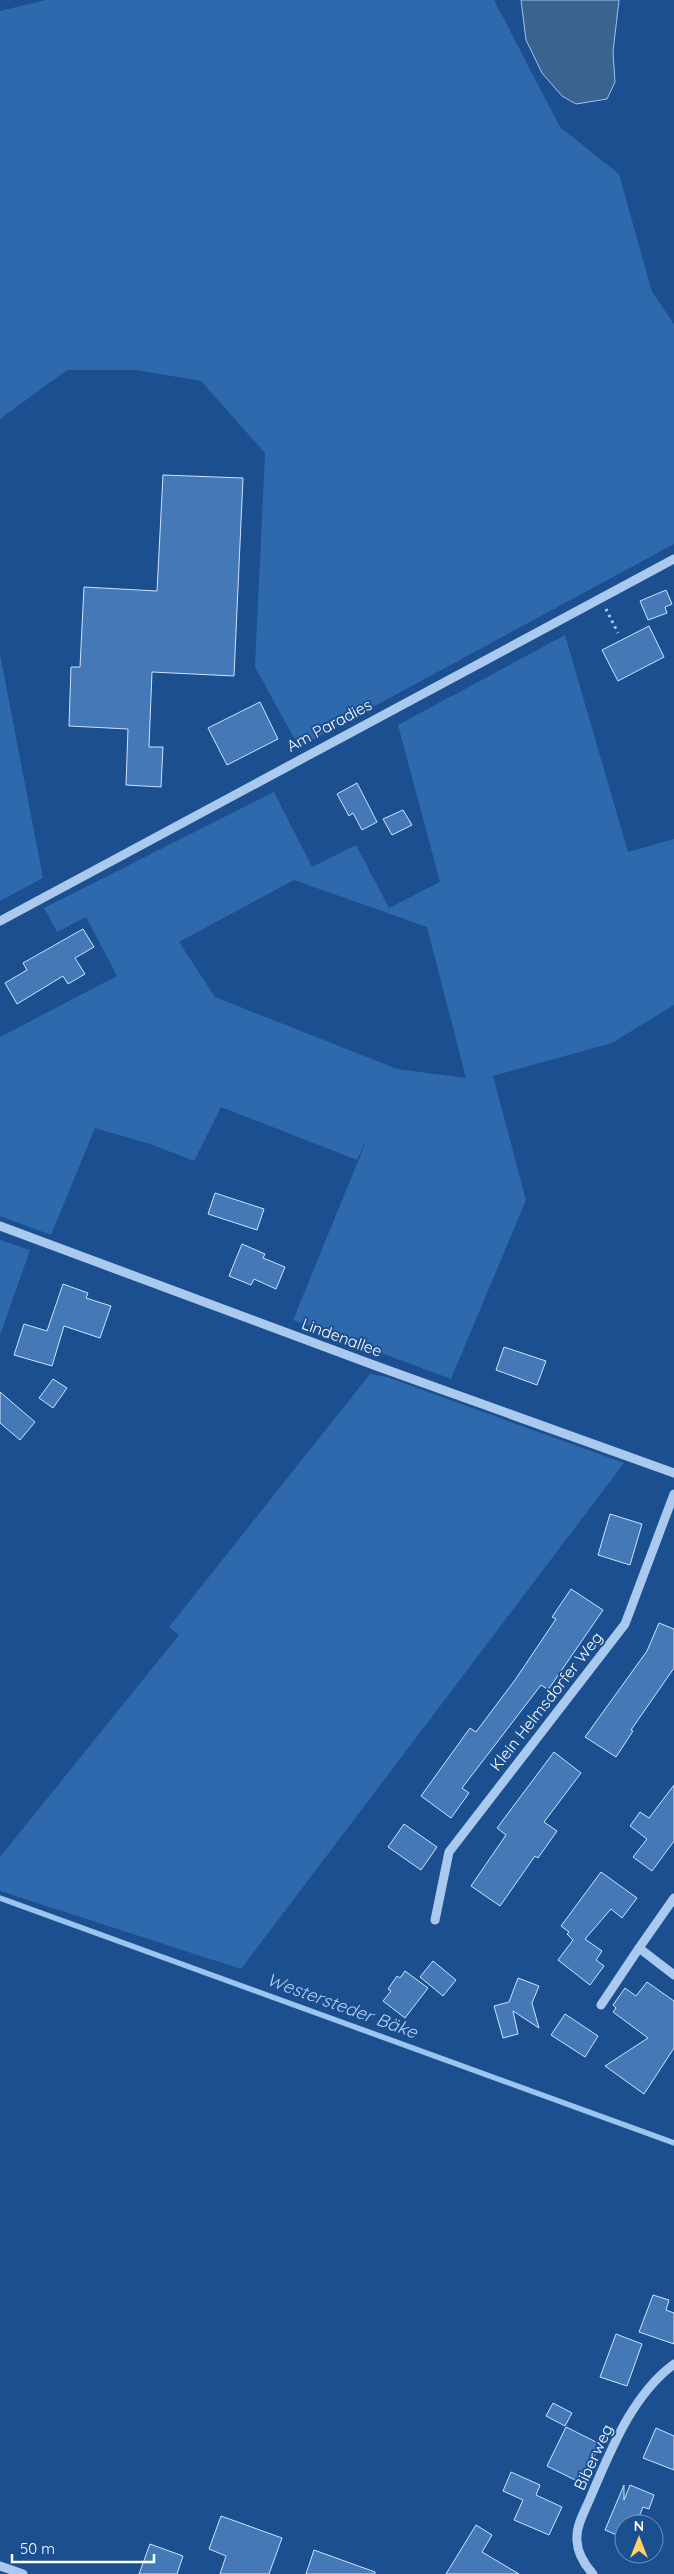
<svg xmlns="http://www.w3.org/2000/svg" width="674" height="2574" font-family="Quicksand,sans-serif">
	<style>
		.green { fill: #2e69ad; fill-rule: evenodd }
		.water { fill: #3c6290; stroke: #9cc4f0 }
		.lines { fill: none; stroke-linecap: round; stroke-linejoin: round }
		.stream { stroke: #9cc4f0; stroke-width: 5.5 }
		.building { fill: #4478b7; stroke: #cfe3fa }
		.path { stroke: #a9c9ee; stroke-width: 3; stroke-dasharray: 2.5 4; stroke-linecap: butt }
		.minor { stroke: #a9c9ee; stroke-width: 9 }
		.labels { text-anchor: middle; stroke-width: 4; stroke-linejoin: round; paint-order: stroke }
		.street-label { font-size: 16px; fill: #fff; stroke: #1b4f8f }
		.water-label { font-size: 18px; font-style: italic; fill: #b5d3f5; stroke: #1b4f8f }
	</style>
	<rect width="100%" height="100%" fill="#1b4f8f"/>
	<!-- green -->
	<path class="green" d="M 46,0 L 494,0 L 560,127 L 619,174 L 652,292 L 674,324 L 674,544 L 299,747 L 255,667 L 265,453 L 201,381 L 136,370 L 67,370 L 0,419 L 0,11 Z
		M 565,635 L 628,852 L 674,839 L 674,1005 L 612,1043 L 493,1076 L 526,1200 L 451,1379 L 293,1320 L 368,1137 L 357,1160 L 221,1107 L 194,1161 L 150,1144 L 95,1128 L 51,1235 L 0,1216 L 0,1037 L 117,976 L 86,917 L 57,932 L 44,908 L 274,792 L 312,867 L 356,845 L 389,908 L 440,882 L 398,725 ZM 294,880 L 427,927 L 466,1078 L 397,1069 L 215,997 L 179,942 Z
		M 0,654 L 43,878 L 0,901 Z
		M 0,1240 L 30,1250 L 0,1335 Z
		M 370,1374 L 387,1377 L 624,1463 L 241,1969 L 0,1891 L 0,1857 L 179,1635 L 169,1627 Z"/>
	<!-- water -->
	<path class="water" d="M 521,0 L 619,0 L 613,52 L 615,82 L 607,99 L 576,104 L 562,96 L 542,73 L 526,40 Z"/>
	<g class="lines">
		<!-- stream -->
		<path class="stream" d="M 0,1898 L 674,2143"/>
	</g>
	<!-- building -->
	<path class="building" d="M 163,475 L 243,478 L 234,676 L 152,672 L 149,747 L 163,747 L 161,787 L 126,785 L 128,729 L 69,726 L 71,667 L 80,667 L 84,587 L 157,591 Z
		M 666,590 L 672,604 L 665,607 L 667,613 L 648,620 L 640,601 Z
		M 649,626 L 664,657 L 618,681 L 602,650 Z
		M 260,702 L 278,739 L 227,765 L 208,728 Z
		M 357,783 L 377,822 L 362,830 L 353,813 L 349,816 L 337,794 Z
		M 403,810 L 412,825 L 392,835 L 383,819 Z
		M 83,929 L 94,947 L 75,958 L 85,974 L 68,984 L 63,976 L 17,1004 L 5,983 L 27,970 L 23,963 Z
		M 215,1193 L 264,1209 L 257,1230 L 208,1214 Z
		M 242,1244 L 265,1254 L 263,1258 L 285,1267 L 276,1289 L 254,1279 L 251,1285 L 229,1276 Z
		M 63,1284 L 88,1293 L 86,1298 L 111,1306 L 100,1338 L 64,1326 L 52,1366 L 14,1355 L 24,1324 L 47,1331 Z
		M 504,1347 L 546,1361 L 537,1385 L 496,1370 Z
		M 53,1379 L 67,1388 L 53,1408 L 39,1398 Z
		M 0,1392 L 35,1422 L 20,1440 L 0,1423 Z
		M 610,1514 L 642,1524 L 630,1565 L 598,1555 Z
		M 571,1589 L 603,1610 L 548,1690 L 541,1685 L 462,1788 L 469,1793 L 451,1818 L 421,1796 L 470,1728 L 476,1732 L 515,1680 L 556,1619 L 552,1617 Z
		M 659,1623 L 674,1629 L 674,1668 L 631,1730 L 633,1731 L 616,1757 L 585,1737 L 647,1651 Z
		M 554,1752 L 581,1773 L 544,1822 L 557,1831 L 538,1858 L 535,1856 L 500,1906 L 471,1886 L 506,1835 L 497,1828 Z
		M 674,1785 L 674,1841 L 652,1871 L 633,1857 L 647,1839 L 630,1826 L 640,1812 L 649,1818 Z
		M 404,1824 L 437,1847 L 421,1870 L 388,1847 Z
		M 601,1872 L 637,1898 L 622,1918 L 611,1909 L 585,1939 L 602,1951 L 596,1960 L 604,1966 L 590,1985 L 558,1960 L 573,1940 L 567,1934 L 569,1932 L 561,1926 Z
		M 433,1961 L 456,1980 L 443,1996 L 420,1977 Z
		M 405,1971 L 428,1988 L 405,2018 L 383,2001 L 391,1991 L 388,1989 L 397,1976 L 400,1978 Z
		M 518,1978 L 539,1986 L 532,2003 L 539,2028 L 513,2011 L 518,2034 L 503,2038 L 494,2006 L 509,2002 Z
		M 647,1982 L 674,2001 L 674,2048 L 644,2094 L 605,2066 L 648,2038 L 613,2012 L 616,2008 L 613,2005 L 625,1988 L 636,1996 Z
		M 565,2014 L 598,2036 L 585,2057 L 551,2035 Z
		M 653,2295 L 669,2300 L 666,2310 L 674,2313 L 674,2344 L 639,2332 Z
		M 616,2334 L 642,2344 L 627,2386 L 600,2377 Z
		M 553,2403 L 572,2413 L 565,2426 L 546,2416 Z
		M 566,2427 L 600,2444 L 581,2483 L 547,2466 Z
		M 656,2428 L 674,2436 L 674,2470 L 643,2458 Z
		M 511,2472 L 540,2485 L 536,2495 L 562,2507 L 549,2535 L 514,2520 L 523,2500 L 503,2491 Z
		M 624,2485 L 624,2500 L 630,2485 L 654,2495 L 649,2509 L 643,2507 L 636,2524 L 624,2524 L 624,2538 L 605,2530 Z
		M 221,2516 L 282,2538 L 269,2574 L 220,2574 L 226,2556 L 209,2549 Z
		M 476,2525 L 492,2535 L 482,2552 L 519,2574 L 446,2574 Z
		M 150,2544 L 183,2556 L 177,2574 L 139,2574 Z
		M 314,2550 L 375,2572 L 375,2574 L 306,2574 Z"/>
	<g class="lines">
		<!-- path -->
		<path class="path" d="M 606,609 L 618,633"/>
		<!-- minor -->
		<path class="minor" d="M 0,921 L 674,559
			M 0,1226 L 379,1367 L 674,1473
			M 674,1898 L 639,1948 L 674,1975
			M 435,1920 L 449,1852 L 625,1624 L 674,1494
			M 601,2005 L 639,1948
			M 0,2566 L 23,2574
			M 593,2574 C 583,2563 576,2551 577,2536 C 577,2523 586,2509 591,2496 C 611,2450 632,2395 674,2364"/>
	</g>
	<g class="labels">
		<!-- street labels -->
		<g class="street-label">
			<text transform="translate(329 725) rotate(-28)" y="6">Am Paradies</text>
			<text transform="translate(342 1337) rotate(20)" y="6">Lindenallee</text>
			<text transform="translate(546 1701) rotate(-52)" y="6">Klein Helmsdorfer Weg</text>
			<text transform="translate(593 2457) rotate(-65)" y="6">Biberweg</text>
		</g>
		<!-- water labels -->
		<g class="water-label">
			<text transform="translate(342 2006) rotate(20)" y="6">Westersteder Bäke</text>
		</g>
	</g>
	<!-- north arrow -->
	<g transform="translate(639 2539)"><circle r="24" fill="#1b4f8f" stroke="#7695bc"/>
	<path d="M0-4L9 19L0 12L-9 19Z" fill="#ffd166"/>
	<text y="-8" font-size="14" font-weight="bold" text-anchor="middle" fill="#ffffff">N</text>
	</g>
	<!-- scale -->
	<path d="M12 2554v8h142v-8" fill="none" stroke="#ffffff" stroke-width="2.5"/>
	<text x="20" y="2554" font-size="15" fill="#ffffff" stroke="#1b4f8f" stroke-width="4" paint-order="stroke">50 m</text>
</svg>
